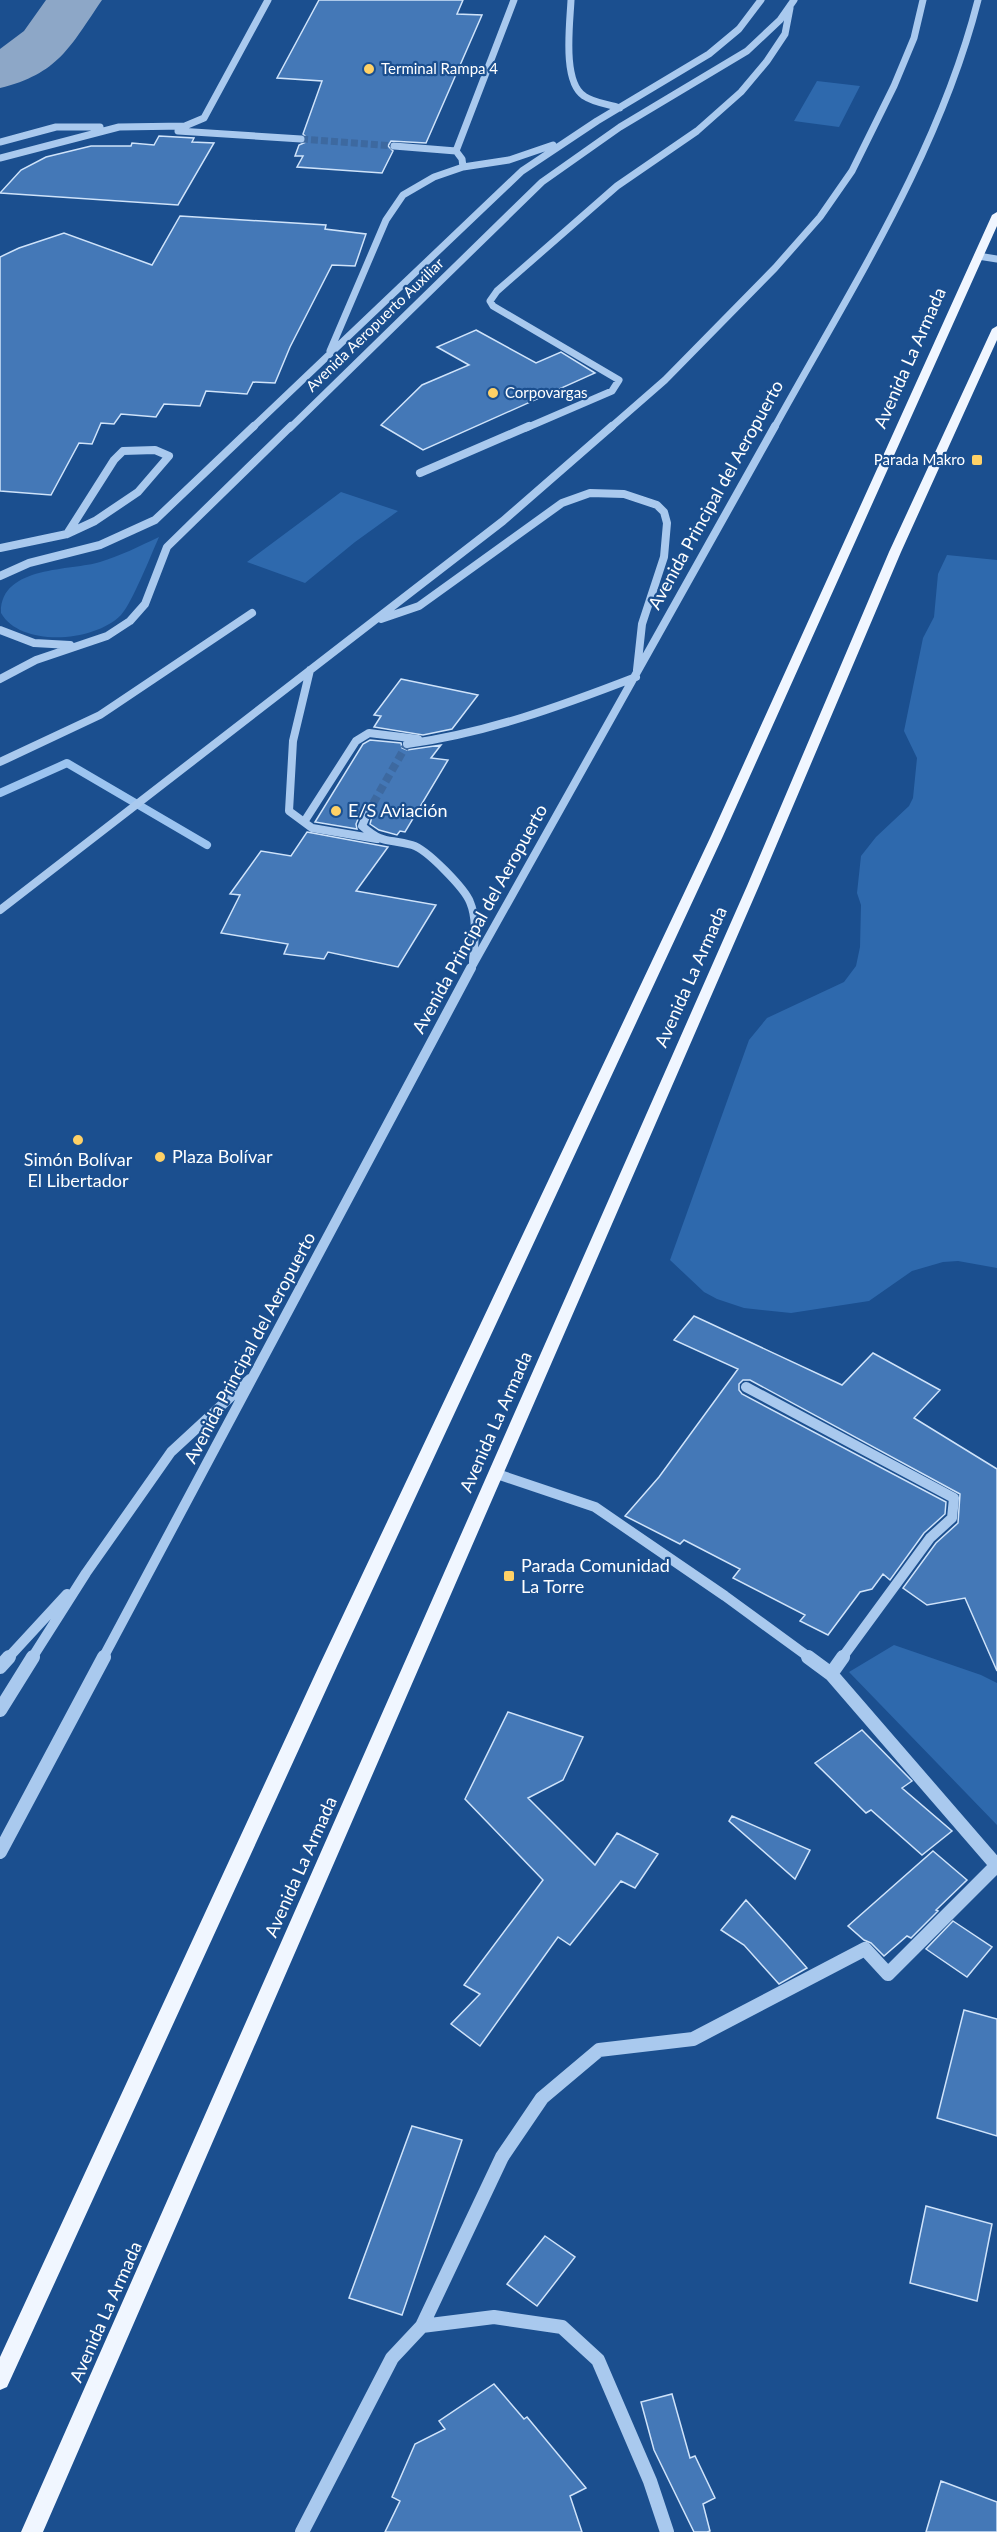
<svg xmlns="http://www.w3.org/2000/svg" width="997" height="2532" font-family="Lato,sans-serif">
	<style>
		.green { fill: #2e69ad }
		.lines { fill: none; stroke-linecap: round; stroke-linejoin: round }
		.stream { stroke: #9cc4f0; stroke-width: 8 }
		.taxiway { fill: #8da7c7; fill-rule: evenodd }
		.building { fill: #4478b7; stroke: #cfe3fa; stroke-width: 1.5 }
		.minor-tunnel-far1 { stroke: #3d69a0; stroke-width: 7; stroke-dasharray: 7 3; stroke-linecap: butt }
		.minor-tunnel { stroke: #3d69a0; stroke-width: 8; stroke-dasharray: 8 4.5; stroke-linecap: butt }
		.minor-far3 { stroke: #a9c9ee; stroke-width: 7 }
		.minor-far2 { stroke: #a9c9ee; stroke-width: 8 }
		.minor-far1 { stroke: #a9c9ee; stroke-width: 10 }
		.minor { stroke: #a9c9ee; stroke-width: 14 }
		.major { fill: #f0f6ff; fill-rule: evenodd }
		.poi-dot { fill: #ffd166; stroke: #1b4f8f; stroke-width: 2 }
		.labels { text-anchor: middle; stroke-width: 4.5; stroke-linejoin: round; paint-order: stroke }
		.far-poi-label { font-size: 15px; fill: #fff; stroke: #1b4f8f; text-anchor: start }
		.far-street-label { font-size: 15px; fill: #fff; stroke: #1b4f8f }
		.street-label { font-size: 18px; fill: #fff; stroke: #1b4f8f }
		.poi-label { font-size: 18px; fill: #fff; stroke: #1b4f8f; text-anchor: start }
	</style>
	<rect width="100%" height="100%" fill="#1b4f8f"/>
	<!-- green -->
	<path class="green" d="M 817,81 L 860,86 L 839,127 L 794,121 Z
		M 341,492 L 398,511 L 355,542 L 305,583 L 247,562 Z
		M 159,537 C 151,555 132,603 121,615 C 95,642 21,648 1,613 C 0,565 72,571 100,562 C 120,556 140,546 159,537 Z
		M 947,555 L 997,560 L 997,1268 L 958,1261 L 943,1262 L 912,1271 L 869,1301 L 791,1313 L 744,1308 L 717,1299 L 704,1292 L 670,1260 L 749,1040 L 767,1018 L 844,982 L 856,966 L 860,947 L 861,905 L 857,893 L 861,856 L 876,837 L 909,806 L 913,798 L 917,758 L 904,731 L 923,638 L 934,617 L 938,574 Z
		M 894,1645 L 981,1675 L 997,1683 L 997,1825 L 849,1672 Z"/>
	<g class="lines">
		<!-- stream -->
		<path class="stream" d="M 0,793 L 67,763 L 207,845"/>
		<!-- taxiway -->
		<path class="taxiway" d="M 46,0 L 102,0 C 70,47 58,74 0,88 L 0,49 L 24,31 Z"/>
	</g>
	<!-- building -->
	<path class="building" d="M 319,0 L 463,0 L 457,14 L 482,15 L 426,143 L 391,141 L 388,146 L 393,151 L 382,173 L 297,167 L 303,156 L 295,156 L 299,145 L 306,142 L 306,137 L 303,134 L 322,81 L 277,78 Z
		M 159,136 L 194,138 L 192,142 L 214,143 L 178,205 L 0,193 L 21,170 L 46,157 L 91,146 L 131,146 L 132,143 L 154,145 Z
		M 180,216 L 326,225 L 325,229 L 366,234 L 355,266 L 332,265 L 290,347 L 275,383 L 253,382 L 247,394 L 206,391 L 200,406 L 164,404 L 156,417 L 121,414 L 114,424 L 101,423 L 92,444 L 79,443 L 51,495 L 0,491 L 0,257 L 19,248 L 64,233 L 152,265 Z
		M 476,330 L 536,363 L 561,352 L 595,373 L 423,450 L 381,425 L 422,385 L 469,365 L 437,347 Z
		M 401,679 L 478,695 L 452,729 L 423,735 L 374,727 L 381,716 L 374,715 Z
		M 370,740 L 401,743 L 402,748 L 407,750 L 441,745 L 431,758 L 448,760 L 405,832 L 400,831 L 397,835 L 379,830 L 370,824 L 373,813 L 367,808 L 361,812 L 356,824 L 357,829 L 315,822 L 363,744 Z
		M 307,832 L 388,847 L 356,891 L 436,905 L 398,967 L 328,952 L 324,959 L 284,954 L 288,944 L 221,933 L 240,895 L 230,894 L 261,851 L 291,856 Z
		M 694,1316 L 842,1385 L 873,1353 L 940,1390 L 914,1418 L 997,1469 L 997,1671 L 965,1598 L 927,1605 L 903,1588 L 936,1543 L 958,1523 L 960,1494 L 750,1380 L 743,1380 L 739,1384 L 739,1390 L 742,1394 L 946,1502 L 945,1514 L 924,1533 L 890,1580 L 883,1574 L 872,1589 L 860,1592 L 828,1635 L 800,1621 L 805,1615 L 733,1578 L 740,1569 L 684,1540 L 680,1544 L 625,1516 L 659,1477 L 738,1369 L 674,1340 Z
		M 508,1712 L 583,1737 L 563,1780 L 528,1798 L 595,1865 L 617,1833 L 658,1854 L 635,1888 L 621,1881 L 570,1945 L 558,1937 L 480,2046 L 451,2024 L 480,1994 L 464,1985 L 543,1880 L 465,1799 Z
		M 862,1730 L 912,1781 L 902,1788 L 952,1831 L 922,1855 L 871,1810 L 866,1813 L 815,1763 Z
		M 732,1816 L 810,1850 L 795,1879 L 729,1821 Z
		M 933,1851 L 967,1880 L 936,1910 L 938,1911 L 911,1938 L 907,1936 L 884,1956 L 871,1943 L 864,1940 L 848,1926 Z
		M 746,1900 L 786,1944 L 807,1968 L 779,1984 L 744,1945 L 721,1930 Z
		M 953,1921 L 992,1947 L 967,1977 L 926,1949 Z
		M 964,2010 L 997,2019 L 997,2136 L 937,2118 Z
		M 412,2126 L 462,2140 L 402,2315 L 349,2298 Z
		M 926,2206 L 992,2224 L 977,2301 L 910,2283 Z
		M 545,2236 L 575,2257 L 537,2306 L 507,2284 Z
		M 494,2384 L 524,2419 L 527,2417 L 586,2488 L 570,2496 L 582,2532 L 385,2532 L 400,2501 L 392,2497 L 415,2444 L 445,2429 L 439,2421 Z
		M 672,2394 L 690,2458 L 695,2456 L 715,2498 L 703,2504 L 710,2531 L 707,2532 L 694,2532 L 654,2450 L 641,2402 Z
		M 941,2481 L 997,2502 L 997,2532 L 926,2532 Z"/>
	<g class="lines">
		<!-- minor-tunnel-far1 -->
		<path class="minor-tunnel-far1" d="M 301,139 L 394,146"/>
		<!-- minor-tunnel -->
		<path class="minor-tunnel" d="M 367,814 L 407,744"/>
		<!-- minor-far3 -->
		<path class="minor-far3" d="M 571,0 C 570,23 562,82 584,96 C 594,103 608,104 620,108
			M 178,131 L 301,139
			M 0,142 L 56,127 L 100,127
			M 394,146 L 456,151
			M 0,158 L 119,127 L 185,126 L 204,118 L 268,0
			M 463,167 L 462,159 L 456,151 L 514,0
			M 978,256 L 997,259
			M 330,351 L 386,220 L 403,195 L 434,177 L 463,167 L 509,160 L 553,145
			M 252,428 L 522,171 L 597,121 L 709,54 L 739,29 L 761,0
			M 290,428 L 542,182 L 620,127 L 747,51 L 780,20 L 794,0
			M 526,428 L 612,391 L 619,380 L 493,306 L 490,301 L 497,291 L 617,186 L 697,131 L 741,92 L 767,61 L 785,34 L 790,8
			M 610,428 L 665,380 L 775,268 L 820,217 L 852,171 L 894,86 L 914,38 L 923,0
			M 774,428 C 850,290 939,154 978,0"/>
		<!-- minor-far2 -->
		<path class="minor-far2" d="M 155,450 L 169,456 L 138,492 L 95,521 L 67,534 L 114,460 L 123,451 Z
			M 420,473 L 529,426
			M 0,548 L 67,534
			M 0,576 L 29,563 L 100,545 L 155,520 L 254,426
			M 381,619 L 419,606 L 562,503 L 590,493 L 624,494 L 657,505 L 664,512 L 667,523 L 664,557 L 642,624 L 637,670
			M 0,630 L 34,643 L 70,645
			M 310,670 L 293,741 L 289,811 L 312,828 L 377,839
			M 0,679 L 36,660 L 107,636 L 130,621 L 145,604 L 167,547 L 291,426
			M 407,744 C 487,733 561,706 636,677
			M 0,762 L 100,715 L 252,613
			M 367,814 L 362,826 C 384,845 387,838 412,845 C 427,849 465,889 470,902 C 478,921 474,943 473,962
			M 304,822 L 356,741 L 369,733 L 418,739
			M 0,910 L 503,521 L 612,426
			M 470,970 L 775,426"/>
		<!-- minor-far1 -->
		<path class="minor-far1" d="M 746,1387 L 954,1498 L 952,1518 L 930,1538 L 842,1658
			M 497,1474 L 595,1507 L 725,1596 L 810,1658
			M 8,1658 L 67,1594
			M 32,1658 L 86,1573 L 171,1452 L 250,1379
			M 103,1658 L 471,968"/>
		<!-- minor -->
		<path class="minor" d="M 808,1657 L 831,1674 L 997,1866
			M 0,1667 L 9,1657
			M 831,1674 L 843,1657
			M 0,1710 L 33,1657
			M 0,1852 L 104,1657
			M 422,2326 L 502,2157 L 542,2098 L 599,2050 L 693,2039 L 865,1949 L 888,1974 L 996,1866
			M 302,2532 L 392,2358 L 422,2326 L 494,2317 L 562,2327 L 598,2360 L 650,2481 L 667,2532"/>
		<!-- major -->
		<path class="major" d="M 997,212 L 997,226 L 723,836 L 337,1666 L 7,2387 L 0,2390 L 0,2357 L 319,1666 L 711,836 L 992,215 Z
			M 997,326 L 997,340 L 901,552 L 759,886 L 43,2532 L 21,2532 L 747,886 L 889,552 L 992,329 Z"/>
	</g>
	<!-- markers -->
	<g class="poi-dot">
		<circle cx="369" cy="69" r="6"/>
		<circle cx="493" cy="393" r="6"/>
		<rect x="971" y="454" width="12" height="12" rx="3"/>
		<circle cx="336" cy="811" r="6"/>
		<circle cx="78" cy="1140" r="6"/>
		<circle cx="160" cy="1157" r="6"/>
		<rect x="503" y="1570" width="12" height="12" rx="3"/>
	</g>
	<g class="labels">
		<!-- far-poi labels -->
		<g class="far-poi-label">
			<text x="381" y="74">Terminal Rampa 4</text>
			<text x="505" y="398">Corpovargas</text>
			<text x="965" y="465" text-anchor="end">Parada Makro</text>
		</g>
		<!-- far-street labels -->
		<g class="far-street-label">
			<text transform="translate(375 325) rotate(-44)" y="5">Avenida Aeropuerto Auxiliar</text>
		</g>
		<!-- street labels -->
		<g class="street-label">
			<text transform="translate(910 358) rotate(-66)" y="6">Avenida La Armada</text>
			<text transform="translate(716 495) rotate(-61)" y="6">Avenida Principal del Aeropuerto</text>
			<text transform="translate(480 919) rotate(-61)" y="6">Avenida Principal del Aeropuerto</text>
			<text transform="translate(691 977) rotate(-66)" y="6">Avenida La Armada</text>
			<text transform="translate(250 1348) rotate(-62)" y="6">Avenida Principal del Aeropuerto</text>
			<text transform="translate(496 1422) rotate(-66)" y="6">Avenida La Armada</text>
			<text transform="translate(301 1867) rotate(-66)" y="6">Avenida La Armada</text>
			<text transform="translate(106 2312) rotate(-66)" y="6">Avenida La Armada</text>
		</g>
		<!-- poi labels -->
		<g class="poi-label">
			<text x="348" y="817">E/S Aviación</text>
			<text x="172" y="1163">Plaza Bolívar</text>
			<text x="78" y="1166" text-anchor="middle">Simón Bolívar<tspan x="78" dy="21">El Libertador</tspan></text>
			<text x="521" y="1572">Parada Comunidad<tspan x="521" dy="21">La Torre</tspan></text>
		</g>
	</g>
</svg>
